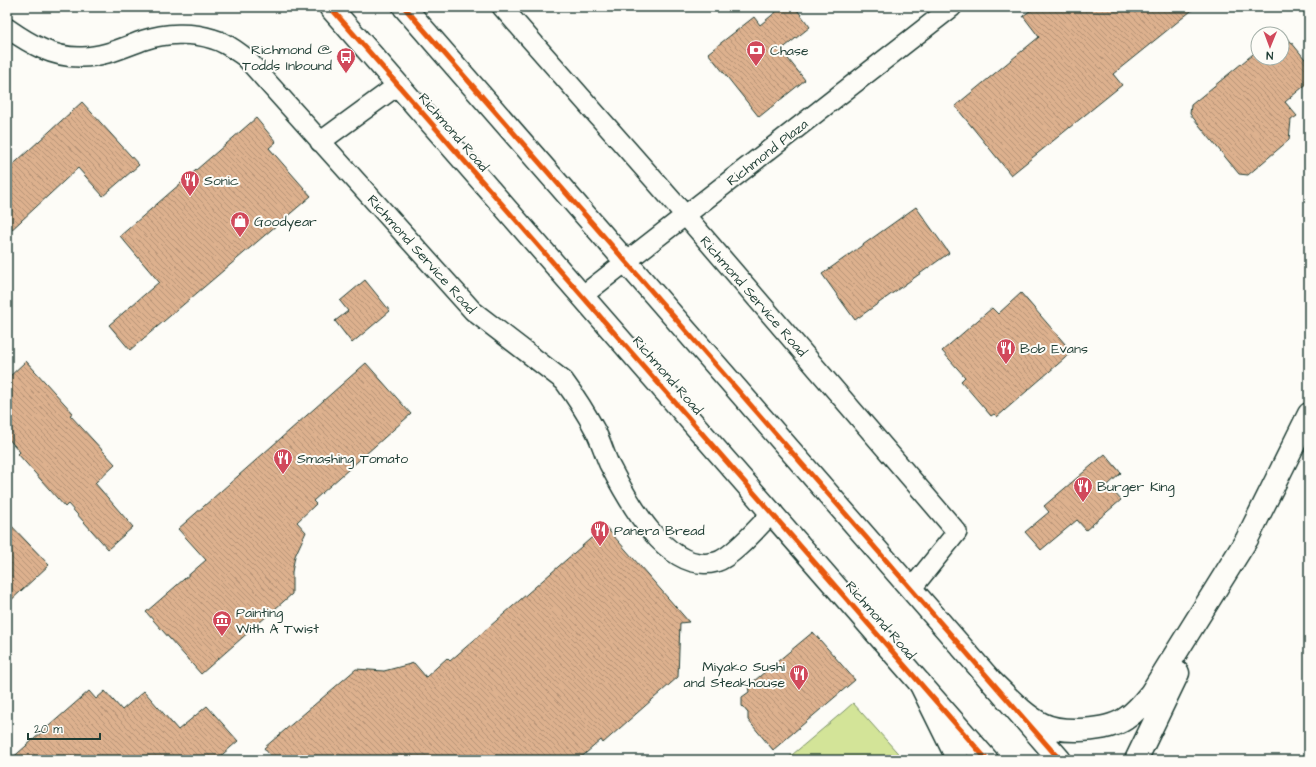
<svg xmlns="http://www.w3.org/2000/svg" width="1316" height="767" font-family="'Architects Daughter',sans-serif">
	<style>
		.grass { fill: #d3e498; stroke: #799066 }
		.building { fill: url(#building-back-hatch); stroke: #1f3d34 }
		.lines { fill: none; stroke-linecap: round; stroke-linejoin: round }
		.minor-casing { stroke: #1f3d34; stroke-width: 22 }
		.trunk-casing { stroke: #1f3d34; stroke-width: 25 }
		.motorway-casing { stroke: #1f3d34; stroke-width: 25 }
		.minor { stroke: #fdfcf7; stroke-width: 19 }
		.trunk { stroke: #fdfcf7; stroke-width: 22 }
		.motorway { stroke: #fdfcf7; stroke-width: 22 }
		.cycleway-casing { stroke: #fdfcf7; stroke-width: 8 }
		.cycleway { stroke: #e8590c; stroke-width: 5 }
		.labels { text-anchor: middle; stroke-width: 4; stroke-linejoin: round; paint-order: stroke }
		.poi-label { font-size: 14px; fill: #1f3d34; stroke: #fdfcf7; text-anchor: start }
		.street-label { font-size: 14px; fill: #1f3d34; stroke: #fdfcf7 }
	</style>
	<defs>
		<pattern id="building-back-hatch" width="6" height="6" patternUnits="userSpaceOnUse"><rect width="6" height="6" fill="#ddb18e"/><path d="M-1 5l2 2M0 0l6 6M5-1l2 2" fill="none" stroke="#b39175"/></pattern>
	</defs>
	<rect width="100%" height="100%" fill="#fdfcf7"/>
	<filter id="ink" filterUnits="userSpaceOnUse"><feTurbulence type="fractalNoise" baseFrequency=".025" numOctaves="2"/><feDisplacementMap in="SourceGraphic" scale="8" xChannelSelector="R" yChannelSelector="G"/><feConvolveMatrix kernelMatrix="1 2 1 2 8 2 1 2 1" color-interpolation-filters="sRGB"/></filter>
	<g filter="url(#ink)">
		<!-- grass -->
		<path class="grass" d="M 853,703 L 904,760 L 786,760 L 844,711 Z"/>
		<!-- building -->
		<path class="building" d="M 782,7 L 795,7 L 810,27 L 781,50 L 805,80 L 759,117 L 708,53 L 754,17 L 760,25 Z
			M 1035,7 L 1196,7 L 1113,74 L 1122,85 L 1011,175 L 955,106 L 1039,37 L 1023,16 Z
			M 1282,31 L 1309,64 L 1309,82 L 1285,102 L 1297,116 L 1291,120 L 1289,140 L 1248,175 L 1239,174 L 1190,114 L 1191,105 L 1258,50 L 1258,58 L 1282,58 L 1282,34 L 1278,34 Z
			M 82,102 L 139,165 L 103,196 L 78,168 L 7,234 L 7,170 Z
			M 256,118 L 276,142 L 269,148 L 311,196 L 130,350 L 109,325 L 159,282 L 120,236 Z
			M 916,207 L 949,253 L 855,320 L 822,274 Z
			M 365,280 L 390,311 L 352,343 L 335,321 L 348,311 L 340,301 Z
			M 1021,293 L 1072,352 L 997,417 L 994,414 L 991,416 L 961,381 L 965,377 L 942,351 L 992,308 L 998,314 Z
			M 26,361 L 73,413 L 70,415 L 115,464 L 95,483 L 133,527 L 108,549 L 68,504 L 65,507 L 18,454 L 20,452 L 7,437 L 7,379 Z
			M 366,363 L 411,414 L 313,501 L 316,504 L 297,522 L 306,532 L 295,556 L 292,572 L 292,594 L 201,674 L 146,612 L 206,560 L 178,529 Z
			M 1105,454 L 1121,473 L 1108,485 L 1121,500 L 1086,530 L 1077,520 L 1041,550 L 1025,532 L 1049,512 L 1044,506 Z
			M 7,521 L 49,565 L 7,604 Z
			M 605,526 L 689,622 L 680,623 L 678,677 L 603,743 L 601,740 L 578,760 L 274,760 L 264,748 L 356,669 L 384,671 L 414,663 L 426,677 L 447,658 L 450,661 Z
			M 813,632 L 855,680 L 773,750 L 748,720 L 748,713 L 742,706 L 742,697 L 749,692 L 748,686 Z
			M 89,691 L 96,699 L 105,691 L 122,710 L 144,691 L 178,730 L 207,706 L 238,741 L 216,760 L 10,760 Z"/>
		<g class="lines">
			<defs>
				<path id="minor" d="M 502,7 L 685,215 L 957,532 L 912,588
					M 7,28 C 30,44 53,58 82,57 C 104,57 124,47 144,40 C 165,33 192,32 213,39 C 225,42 235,50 245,57 L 473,311 L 564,381 C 575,396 586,413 595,430 C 601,441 604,453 609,464 C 627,499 667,575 716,562 C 732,558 760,525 773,512
					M 320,142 L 398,85
					M 582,296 L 952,7"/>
				<path id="trunk" d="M 330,7 L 987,760
					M 404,7 L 1060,760"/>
				<path id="motorway" d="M 920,683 L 958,760
					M 993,683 C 1008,697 1024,715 1042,724 C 1062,734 1107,731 1125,719 C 1136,712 1143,703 1151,693 L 1247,539 L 1309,414
					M 1136,760 L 1178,673"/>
			</defs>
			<!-- minor casing -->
			<use href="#minor" class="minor-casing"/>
			<!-- trunk casing -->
			<use href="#trunk" class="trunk-casing"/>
			<!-- motorway casing -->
			<use href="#motorway" class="motorway-casing"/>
			<!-- minor -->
			<use href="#minor" class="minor"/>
			<!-- trunk -->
			<use href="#trunk" class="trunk"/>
			<!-- motorway -->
			<use href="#motorway" class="motorway"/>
			<defs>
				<path id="cycleway" d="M 330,7 L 987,760
					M 404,7 L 1060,760"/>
			</defs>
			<!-- cycleway casing -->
			<use href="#cycleway" class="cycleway-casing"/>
			<!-- cycleway -->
			<use href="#cycleway" class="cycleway"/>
		</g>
	</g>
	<!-- icons -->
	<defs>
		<symbol id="bank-pin" viewBox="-11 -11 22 30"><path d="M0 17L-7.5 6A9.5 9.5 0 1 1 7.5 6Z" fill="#d1495b" stroke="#fdfcf7"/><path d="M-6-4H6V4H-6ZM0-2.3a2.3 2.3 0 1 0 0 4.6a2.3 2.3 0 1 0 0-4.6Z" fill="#fff"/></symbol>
		<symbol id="bus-pin" viewBox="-11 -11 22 30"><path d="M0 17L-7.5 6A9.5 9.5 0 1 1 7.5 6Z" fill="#d1495b" stroke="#fdfcf7"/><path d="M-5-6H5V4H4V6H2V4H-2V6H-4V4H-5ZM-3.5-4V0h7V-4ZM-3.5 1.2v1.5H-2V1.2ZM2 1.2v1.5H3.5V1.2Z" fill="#fff"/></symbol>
		<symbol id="restaurant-pin" viewBox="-11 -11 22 30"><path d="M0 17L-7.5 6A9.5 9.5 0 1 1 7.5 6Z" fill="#d1495b" stroke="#fdfcf7"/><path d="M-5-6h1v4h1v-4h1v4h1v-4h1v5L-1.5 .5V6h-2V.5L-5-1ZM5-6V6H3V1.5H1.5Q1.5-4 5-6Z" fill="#fff"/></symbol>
		<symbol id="shop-pin" viewBox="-11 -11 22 30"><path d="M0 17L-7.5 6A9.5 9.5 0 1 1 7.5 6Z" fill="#d1495b" stroke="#fdfcf7"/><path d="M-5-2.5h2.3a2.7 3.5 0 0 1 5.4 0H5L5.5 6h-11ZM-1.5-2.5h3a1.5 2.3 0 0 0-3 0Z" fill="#fff"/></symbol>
		<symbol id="museum-pin" viewBox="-11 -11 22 30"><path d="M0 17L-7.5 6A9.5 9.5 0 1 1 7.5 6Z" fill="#d1495b" stroke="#fdfcf7"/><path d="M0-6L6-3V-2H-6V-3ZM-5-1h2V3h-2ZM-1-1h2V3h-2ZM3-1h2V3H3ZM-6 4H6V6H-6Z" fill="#fff"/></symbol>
	</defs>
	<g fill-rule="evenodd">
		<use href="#bank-pin" x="745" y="39" width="22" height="30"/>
		<use href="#bus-pin" x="335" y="46" width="22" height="30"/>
		<use href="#restaurant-pin" x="179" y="169" width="22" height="30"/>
		<use href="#shop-pin" x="229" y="210" width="22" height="30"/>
		<use href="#restaurant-pin" x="995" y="337" width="22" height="30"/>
		<use href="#restaurant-pin" x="272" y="447" width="22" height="30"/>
		<use href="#restaurant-pin" x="1072" y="475" width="22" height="30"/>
		<use href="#restaurant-pin" x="589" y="519" width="22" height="30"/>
		<use href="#museum-pin" x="211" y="609" width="22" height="30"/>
		<use href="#restaurant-pin" x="788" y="663" width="22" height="30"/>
	</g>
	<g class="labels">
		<!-- poi labels -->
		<g class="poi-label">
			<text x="332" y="54" text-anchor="end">Richmond @<tspan x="332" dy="16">Todds Inbound</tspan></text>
			<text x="770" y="55">Chase</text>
			<text x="204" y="185">Sonic</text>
			<text x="254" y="226">Goodyear</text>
			<text x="1020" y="353">Bob Evans</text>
			<text x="297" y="463">Smashing Tomato</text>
			<text x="1097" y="491">Burger King</text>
			<text x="614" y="535">Panera Bread</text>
			<text x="236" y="617">Painting<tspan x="236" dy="16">With A Twist</tspan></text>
			<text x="785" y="671" text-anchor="end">Miyako Sushi<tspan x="785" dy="16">and Steakhouse</tspan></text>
		</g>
		<!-- street labels -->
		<g class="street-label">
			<text transform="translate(454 132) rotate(49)" y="5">Richmond Road</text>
			<text transform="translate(767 152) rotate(-38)" y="5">Richmond Plaza</text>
			<text transform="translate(422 254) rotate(48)" y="5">Richmond Service Road</text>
			<text transform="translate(754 296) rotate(49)" y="5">Richmond Service Road</text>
			<text transform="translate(668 375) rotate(49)" y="5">Richmond Road</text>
			<text transform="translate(881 620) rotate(49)" y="5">Richmond Road</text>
		</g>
	</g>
	<!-- margin -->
	<rect width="1316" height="767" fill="none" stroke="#fdfcf7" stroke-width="24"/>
	<rect x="12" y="12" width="1292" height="743" fill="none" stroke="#1f3d34" stroke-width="1.5" filter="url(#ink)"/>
	<!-- north arrow -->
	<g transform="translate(1270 46) rotate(181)"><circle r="19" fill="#fdfcf7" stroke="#a4b0a9"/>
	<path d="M0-3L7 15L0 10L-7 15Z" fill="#d1495b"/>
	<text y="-6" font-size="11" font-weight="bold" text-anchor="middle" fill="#1f3d34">N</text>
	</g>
	<!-- scale -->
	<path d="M28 733v6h72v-6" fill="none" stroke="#1f3d34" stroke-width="2"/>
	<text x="34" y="733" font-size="12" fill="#1f3d34" stroke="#fdfcf7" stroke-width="3" paint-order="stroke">20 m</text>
</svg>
